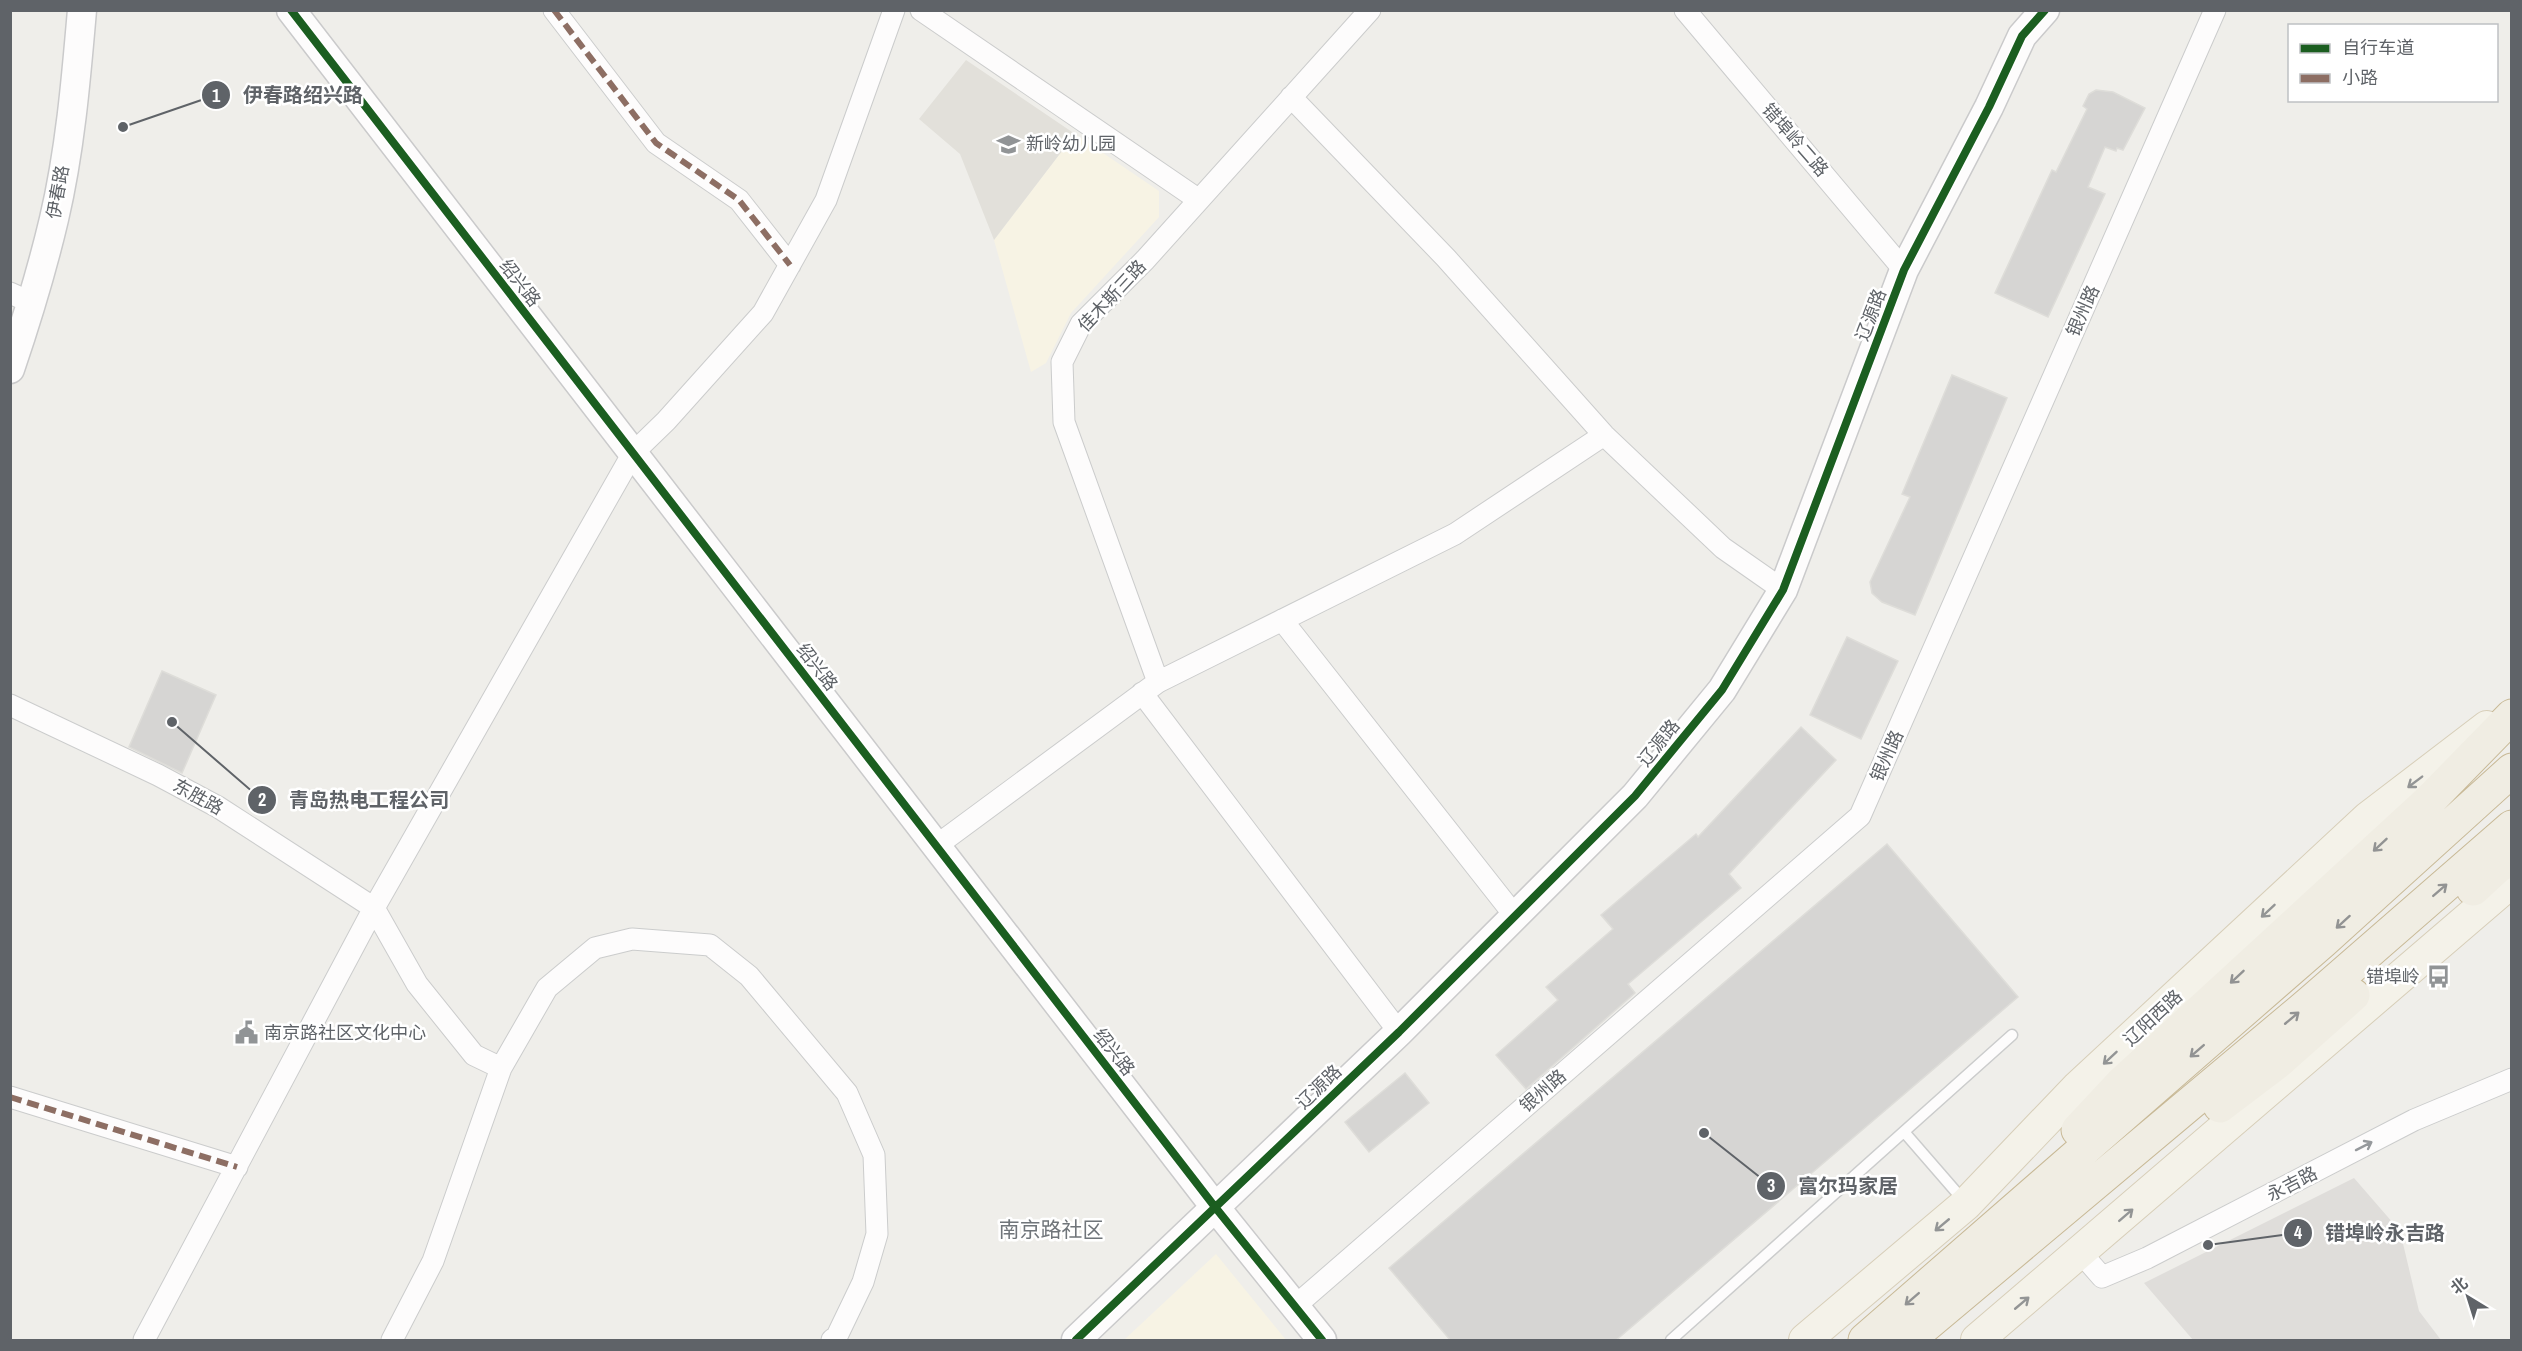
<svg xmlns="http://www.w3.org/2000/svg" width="2522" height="1351" font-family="'Archivo Narrow','Noto Sans SC',sans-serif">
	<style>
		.commercial { fill: #f7f3e4 }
		.industrial { fill: #dfddda }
		.education { fill: #e2e0da }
		.building { fill: #d6d5d3; stroke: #deddd9; stroke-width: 1.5 }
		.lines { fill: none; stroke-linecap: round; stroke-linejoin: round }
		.lane-casing { stroke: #cbcccc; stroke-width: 13 }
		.street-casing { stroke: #cbcccc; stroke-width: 23 }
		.secondary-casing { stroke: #cacacb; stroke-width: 31 }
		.primary-casing { stroke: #d7ceb8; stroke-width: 34 }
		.highway-casing { stroke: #c8b996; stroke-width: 35 }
		.lane { stroke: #fdfcfc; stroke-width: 10 }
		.street { stroke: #fdfcfc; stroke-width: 21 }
		.secondary { stroke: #fdfcfc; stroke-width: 28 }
		.primary { stroke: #f4f2e9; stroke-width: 32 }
		.highway { stroke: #f0ede3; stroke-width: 33 }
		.quiet { stroke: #8d6e63; stroke-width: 6; stroke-dasharray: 12 6; stroke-linecap: butt }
		.cycleway-casing { stroke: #fff; stroke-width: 11 }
		.cycleway { stroke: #1b5e20; stroke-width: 8 }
		.oneway { stroke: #939595 }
		.oneway2 { stroke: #929393 }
		.oneway3 { stroke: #96999c }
		.labels { text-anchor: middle; stroke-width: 5; stroke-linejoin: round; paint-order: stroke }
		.street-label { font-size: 18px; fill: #5f6368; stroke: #fff }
		.poi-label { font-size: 18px; fill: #5f6368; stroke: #fff; text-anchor: start }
		.quarter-label { font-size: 21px; fill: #70757a; stroke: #fff }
		.leader { fill: none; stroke: #5f6368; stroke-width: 2 }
		.callout-dot { fill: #5f6368; stroke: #fff; stroke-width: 2 }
		.mark-label { font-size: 18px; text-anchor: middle; font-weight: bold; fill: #fff }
		.callout-label { font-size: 20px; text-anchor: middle; font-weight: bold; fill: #5f6368; stroke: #fff; stroke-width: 5; stroke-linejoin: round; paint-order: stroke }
	</style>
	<rect width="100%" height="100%" fill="#efeeea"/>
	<!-- commercial -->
	<path class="commercial" d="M 1075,134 L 1159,191 L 1159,217 L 1071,313 L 1046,363 L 1031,372 L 994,240 Z
		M 1216,1254 L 1286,1340 L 1124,1340 Z"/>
	<!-- industrial -->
	<path class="industrial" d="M 2354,1178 L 2400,1231 L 2419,1311 L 2441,1340 L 2193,1340 L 2144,1283 Z"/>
	<!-- education -->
	<path class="education" d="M 966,60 L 1075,134 L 994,240 L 960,154 L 919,119 Z"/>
	<!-- building -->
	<path class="building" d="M 2096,90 L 2113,92 L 2145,108 L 2123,150 L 2117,148 L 2116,151 L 2105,147 L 2088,187 L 2105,194 L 2048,317 L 1995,293 L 2052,170 L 2056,172 L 2087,109 L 2083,106 L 2089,94 Z
		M 1952,375 L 2007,398 L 1915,615 L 1882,602 L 1872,593 L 1870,582 L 1910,497 L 1902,494 Z
		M 1847,637 L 1898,661 L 1861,739 L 1810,715 Z
		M 162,671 L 216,695 L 182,773 L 129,747 Z
		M 1801,727 L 1836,760 L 1729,874 L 1741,888 L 1628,984 L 1635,993 L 1526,1089 L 1496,1055 L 1558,1000 L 1546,987 L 1613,929 L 1601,915 L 1696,834 L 1698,837 Z
		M 1887,844 L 2018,997 L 1615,1341 L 1451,1341 L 1389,1268 Z
		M 1405,1073 L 1429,1103 L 1369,1152 L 1345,1122 Z"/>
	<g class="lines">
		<defs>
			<path id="lane" d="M 1905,1133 L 1964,1201
				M 1671,1340 L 2012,1035"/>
			<path id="street" d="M 554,10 L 656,143 L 739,200 L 790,265
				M 921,10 L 1199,200
				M 1685,10 L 1904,270
				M 1291,97 L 1446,258 L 1604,435 L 1723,548 L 1783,590
				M 10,293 L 32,303
				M 1282,620 L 1515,916
				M 1158,682 L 1064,422 L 1062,362 L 1081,324 L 1145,260 L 1370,10
				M 1142,693 L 1399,1032
				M 10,705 L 158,775 L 218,807 L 374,908 L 417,984 L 474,1055 L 501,1068
				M 936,846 L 1158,682 L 1455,534 L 1604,435
				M 10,1097 L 237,1167
				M 2081,1253 L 2102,1277 L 2147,1258 L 2414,1120 L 2512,1079
				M 1294,1307 L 1860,816 L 2215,10
				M 144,1340 L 374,908 L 633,453 L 666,421 L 763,313 L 826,200 L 894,10
				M 392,1340 L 433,1261 L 501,1068 L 547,988 L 595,948 L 632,939 L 710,945 L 749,976 L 847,1093 L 874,1155 L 877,1234 L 863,1282 L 837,1336 L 832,1340"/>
			<path id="secondary" d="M 291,10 L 1215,1207 L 1322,1340
				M 10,369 C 27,319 42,270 54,219 C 70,151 76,80 82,10
				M 1076,1340 L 1399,1032 L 1635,796 L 1722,690 L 1783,590 L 1904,270 L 1989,107 L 2022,36 L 2045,10"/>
			<path id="primary" d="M 1805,1340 L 1966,1204 L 2077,1088 L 2368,818 L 2487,727
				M 1977,1340 L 2512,881"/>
			<path id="highway" d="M 2473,889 L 2498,866 L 2512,859
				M 2220,1106 L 2279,1061 L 2353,995
				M 2078,1130 L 2121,1084 L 2429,801 L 2512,716
				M 1865,1340 L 2323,941 L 2512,770
				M 1908,1340 L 2311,1002 L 2512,827"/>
		</defs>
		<!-- lane casing -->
		<use href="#lane" class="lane-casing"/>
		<!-- street casing -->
		<use href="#street" class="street-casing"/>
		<!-- secondary casing -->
		<use href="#secondary" class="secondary-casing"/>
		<!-- primary casing -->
		<use href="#primary" class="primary-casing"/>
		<!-- highway casing -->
		<use href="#highway" class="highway-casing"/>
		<!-- lane -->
		<use href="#lane" class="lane"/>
		<!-- street -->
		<use href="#street" class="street"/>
		<!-- secondary -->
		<use href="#secondary" class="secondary"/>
		<!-- primary -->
		<use href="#primary" class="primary"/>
		<!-- highway -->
		<use href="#highway" class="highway"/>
		<!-- quiet -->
		<path class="quiet" d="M 554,10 L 656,143 L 739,200 L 790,265
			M 10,1097 L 237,1167"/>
		<defs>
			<path id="cycleway" d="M 291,10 L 1215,1207 L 1322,1340
				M 1076,1340 L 1399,1032 L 1635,796 L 1722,690 L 1783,590 L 1904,270 L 1989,107 L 2022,36 L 2045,10"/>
		</defs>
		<!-- cycleway casing -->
		<use href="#cycleway" class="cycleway-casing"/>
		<!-- cycleway -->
		<use href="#cycleway" class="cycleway"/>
	</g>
	<!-- one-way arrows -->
	<defs><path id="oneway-shaft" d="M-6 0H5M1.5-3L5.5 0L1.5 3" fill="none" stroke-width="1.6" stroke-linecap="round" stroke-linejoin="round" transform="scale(1.5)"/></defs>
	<g class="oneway">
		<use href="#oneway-shaft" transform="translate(2415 782) rotate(143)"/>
		<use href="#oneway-shaft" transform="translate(2268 911) rotate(137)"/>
		<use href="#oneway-shaft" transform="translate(2110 1058) rotate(137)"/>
		<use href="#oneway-shaft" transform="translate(2126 1215) rotate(-41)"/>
		<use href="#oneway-shaft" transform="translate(1942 1225) rotate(140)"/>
		<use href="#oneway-shaft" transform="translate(2022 1303) rotate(-40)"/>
	</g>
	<g class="oneway2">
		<use href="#oneway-shaft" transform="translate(2380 845) rotate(137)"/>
		<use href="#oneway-shaft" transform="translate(2440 890) rotate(-41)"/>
		<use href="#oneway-shaft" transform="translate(2343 922) rotate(138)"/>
		<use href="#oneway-shaft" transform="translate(2237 977) rotate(137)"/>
		<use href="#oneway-shaft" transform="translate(2292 1018) rotate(-40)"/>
		<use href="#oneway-shaft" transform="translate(2197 1051) rotate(139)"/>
		<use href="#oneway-shaft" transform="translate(1912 1299) rotate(139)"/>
	</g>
	<use class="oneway3" href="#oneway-shaft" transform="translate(2364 1146) rotate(-27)"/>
	<!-- icons -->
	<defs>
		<symbol id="school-bare" viewBox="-9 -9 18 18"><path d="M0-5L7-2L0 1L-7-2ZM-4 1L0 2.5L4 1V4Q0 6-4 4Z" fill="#919496" stroke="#fff" stroke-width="2.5" paint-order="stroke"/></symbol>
		<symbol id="bus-bare" viewBox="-9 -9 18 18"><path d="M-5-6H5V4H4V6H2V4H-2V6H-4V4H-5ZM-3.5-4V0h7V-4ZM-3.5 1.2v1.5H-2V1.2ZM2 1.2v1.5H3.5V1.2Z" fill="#919496" stroke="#fff" stroke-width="2.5" paint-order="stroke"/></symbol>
		<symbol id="civic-bare" viewBox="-9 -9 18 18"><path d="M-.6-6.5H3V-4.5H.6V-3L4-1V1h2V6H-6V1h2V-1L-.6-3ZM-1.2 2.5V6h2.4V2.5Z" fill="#919496" stroke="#fff" stroke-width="2.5" paint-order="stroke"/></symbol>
	</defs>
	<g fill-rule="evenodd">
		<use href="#school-bare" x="992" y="128" width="33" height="33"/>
		<use href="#bus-bare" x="2422" y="960" width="33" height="33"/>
		<use href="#civic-bare" x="230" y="1016" width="33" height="33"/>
	</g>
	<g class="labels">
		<!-- street labels -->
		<g class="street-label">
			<text transform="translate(1795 140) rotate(49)" y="6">错埠岭二路</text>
			<text transform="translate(58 192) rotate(-80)" y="6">伊春路</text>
			<text transform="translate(520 283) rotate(52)" y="6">绍兴路</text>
			<text transform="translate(1112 296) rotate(-47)" y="6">佳木斯三路</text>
			<text transform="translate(2083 311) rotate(-66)" y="6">银州路</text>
			<text transform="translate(1871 315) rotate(-69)" y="6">辽源路</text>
			<text transform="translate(817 667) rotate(52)" y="6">绍兴路</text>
			<text transform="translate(1659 743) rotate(-51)" y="6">辽源路</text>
			<text transform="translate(1887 756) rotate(-66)" y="6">银州路</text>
			<text transform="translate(198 797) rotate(29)" y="6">东胜路</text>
			<text transform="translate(2153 1018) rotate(-43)" y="6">辽阳西路</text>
			<text transform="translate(1114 1052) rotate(52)" y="6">绍兴路</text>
			<text transform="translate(1319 1087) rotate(-44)" y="6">辽源路</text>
			<text transform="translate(1543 1091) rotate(-41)" y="6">银州路</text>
			<text transform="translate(2292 1184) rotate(-27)" y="6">永吉路</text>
		</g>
		<!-- poi labels -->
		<g class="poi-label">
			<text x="1026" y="150">新岭幼儿园</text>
			<text x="2420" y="983" text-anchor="end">错埠岭</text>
			<text x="264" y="1039">南京路社区文化中心</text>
		</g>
		<!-- quarter labels -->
		<g class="quarter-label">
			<text x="1051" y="1237">南京路社区</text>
		</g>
	</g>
	<!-- callouts -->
	<path class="leader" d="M123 127L216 95M172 722L262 800M1704 1133L1771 1186M2208 1245L2298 1233"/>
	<g class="callout-dot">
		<circle cx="123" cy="127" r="6"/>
		<circle cx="172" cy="722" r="6"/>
		<circle cx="1704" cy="1133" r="6"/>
		<circle cx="2208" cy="1245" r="6"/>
		<circle cx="216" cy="95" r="15"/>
		<circle cx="262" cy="800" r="15"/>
		<circle cx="1771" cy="1186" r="15"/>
		<circle cx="2298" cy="1233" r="15"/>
	</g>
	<g class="mark-label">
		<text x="216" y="102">1</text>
		<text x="262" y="806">2</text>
		<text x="1771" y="1192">3</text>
		<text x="2298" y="1239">4</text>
	</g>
	<g class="callout-label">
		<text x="303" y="102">伊春路绍兴路</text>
		<text x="369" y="807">青岛热电工程公司</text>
		<text x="1848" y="1193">富尔玛家居</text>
		<text x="2385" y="1240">错埠岭永吉路</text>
	</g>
	<!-- border -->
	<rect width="2522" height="1351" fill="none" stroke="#5f6368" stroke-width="24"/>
	<!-- legend -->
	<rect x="2288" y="24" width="210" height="78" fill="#ffffff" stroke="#bfc1c3" stroke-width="1.5"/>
	<rect x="2300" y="44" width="30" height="9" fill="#1b5e20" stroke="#bfc1c3" stroke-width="1.5"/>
	<text x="2342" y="54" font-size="18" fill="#5f6368">自行车道</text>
	<rect x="2300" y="74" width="30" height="9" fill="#8d6e63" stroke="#bfc1c3" stroke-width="1.5"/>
	<text x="2342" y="84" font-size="18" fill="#5f6368">小路</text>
	<!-- north arrow -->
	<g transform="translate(2468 1297) rotate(322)" stroke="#ffffff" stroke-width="4.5" paint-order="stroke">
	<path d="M0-4.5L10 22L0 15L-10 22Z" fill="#5f6368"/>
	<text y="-9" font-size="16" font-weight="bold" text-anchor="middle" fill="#5f6368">北</text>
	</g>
</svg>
